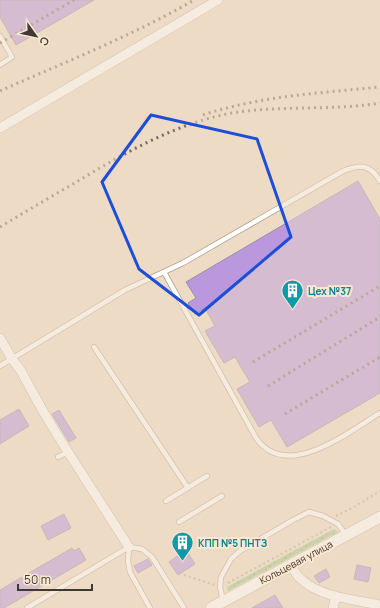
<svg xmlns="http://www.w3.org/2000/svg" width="380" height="608" font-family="Manrope,sans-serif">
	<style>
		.grass { fill: url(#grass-dots) }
		.building { fill: #bb98de; stroke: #998ea5 }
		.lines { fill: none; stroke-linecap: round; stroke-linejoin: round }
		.service-casing { stroke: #b3a28d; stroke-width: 6 }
		.minor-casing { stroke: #b3a28d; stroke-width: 10 }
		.tertiary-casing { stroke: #b3a28d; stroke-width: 12 }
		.path { stroke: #b7a897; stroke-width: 2; stroke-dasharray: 2 3; stroke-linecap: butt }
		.service { stroke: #fff; stroke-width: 4.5 }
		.minor { stroke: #fff; stroke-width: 9 }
		.tertiary { stroke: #fff; stroke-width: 11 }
		.rail { stroke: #786e61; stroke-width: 3; stroke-dasharray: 2 4; stroke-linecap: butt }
		.marked { fill: none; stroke: #1d4ed8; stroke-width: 3; stroke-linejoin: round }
		.labels { text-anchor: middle; stroke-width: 4; stroke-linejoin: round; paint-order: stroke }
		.culture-label { font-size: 10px; font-weight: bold; fill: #0d838f; stroke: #fbe8d2; text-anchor: start }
		.street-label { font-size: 10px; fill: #403931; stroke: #fbe8d2 }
	</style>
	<defs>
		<pattern id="grass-dots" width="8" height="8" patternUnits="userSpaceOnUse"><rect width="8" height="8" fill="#a5c784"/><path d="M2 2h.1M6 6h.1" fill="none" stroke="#88a36d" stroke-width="1.8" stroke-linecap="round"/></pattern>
	</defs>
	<rect width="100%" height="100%" fill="#eddbc5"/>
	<!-- grass -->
	<path class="grass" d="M 334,529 L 338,532 L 228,591 L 227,587 Z"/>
	<!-- building -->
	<path class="building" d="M 0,0 L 94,0 L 16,45 L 0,17 Z
		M 358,181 L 380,219 L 380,393 L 287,447 L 271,420 L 259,427 L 237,389 L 250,382 L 235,357 L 224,363 L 205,331 L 215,326 L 205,308 L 195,314 L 188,303 L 196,298 L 186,282 Z
		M 19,409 L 29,426 L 0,444 L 0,420 Z
		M 59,410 L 76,438 L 69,442 L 52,414 Z
		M 64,514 L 71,528 L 48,540 L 41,526 Z
		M 72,548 L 74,551 L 79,548 L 86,560 L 4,608 L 0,608 L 0,590 Z
		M 186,550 L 195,564 L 178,575 L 169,562 Z
		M 148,559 L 152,565 L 138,573 L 134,566 Z
		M 357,565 L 371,568 L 368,582 L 354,579 Z
		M 326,569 L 330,577 L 319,583 L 314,576 Z
		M 275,595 L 283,608 L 252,608 Z"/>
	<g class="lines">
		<defs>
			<path id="service" d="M 0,36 L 12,57 L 0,65
				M 164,272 L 256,438 C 287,482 348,432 380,413
				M 94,347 L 188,488
				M 0,366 L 125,290 L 183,263 L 343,171 C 360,164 370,164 380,181
				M 58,457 L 68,452
				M 166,501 L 207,476
				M 179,522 L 222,496
				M 129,547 L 128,561 L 130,572 L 150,608
				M 223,601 L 220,587 L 221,577 L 231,559 L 240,551 L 293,520 L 309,512 L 323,516 L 338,524 L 346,535
				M 27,608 L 129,547 L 142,549 L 152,557 L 184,608"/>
			<path id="minor" d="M 0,128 L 218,0
				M 0,338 L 12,359 L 21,371 L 44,413 L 68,452 L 129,547
				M 291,565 C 294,571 297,576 302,580 C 320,597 356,600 380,605
				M 333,608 L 336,596"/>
			<path id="tertiary" d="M 211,608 L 380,517"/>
		</defs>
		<!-- service casing -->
		<use href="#service" class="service-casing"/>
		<!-- minor casing -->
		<use href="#minor" class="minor-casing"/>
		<!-- tertiary casing -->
		<use href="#tertiary" class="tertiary-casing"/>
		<!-- path -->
		<path class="path" d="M 336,516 L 354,507 L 380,491
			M 184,575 L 215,585
			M 228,583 L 331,527"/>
		<!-- service -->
		<use href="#service" class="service"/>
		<!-- minor -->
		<use href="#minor" class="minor"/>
		<!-- tertiary -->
		<use href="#tertiary" class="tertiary"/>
		<!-- rail -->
		<path class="rail" d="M 0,43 L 74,0
			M 0,91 C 65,62 132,36 194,0
			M 203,115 C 260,96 320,93 380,87
			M 0,227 C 28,210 56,194 83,178 C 130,150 178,123 232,113 C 281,105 331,111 380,103
			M 253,362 L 380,286
			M 268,386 L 380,317
			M 285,414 L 380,357"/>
	</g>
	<!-- marked area -->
	<path d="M0 0H380V608H0ZM 151,115 L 257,139 L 291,237 L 199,315 L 139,269 L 102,182 Z" fill="#eddbc5" fill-opacity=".55" fill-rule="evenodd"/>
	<path class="marked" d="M 151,115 L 257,139 L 291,237 L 199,315 L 139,269 L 102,182 Z"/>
	<!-- icons -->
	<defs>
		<symbol id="building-pin" viewBox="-11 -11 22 30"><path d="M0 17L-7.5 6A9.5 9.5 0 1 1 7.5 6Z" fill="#0f9aa8" stroke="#fbe8d2"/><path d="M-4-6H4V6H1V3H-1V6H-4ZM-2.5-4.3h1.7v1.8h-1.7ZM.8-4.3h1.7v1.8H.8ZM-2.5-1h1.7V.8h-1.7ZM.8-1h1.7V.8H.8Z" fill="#fff"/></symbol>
	</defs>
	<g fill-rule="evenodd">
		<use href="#building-pin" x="280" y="278" width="25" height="34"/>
		<use href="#building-pin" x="170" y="530" width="25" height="34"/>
	</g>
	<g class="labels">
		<!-- culture labels -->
		<g class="culture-label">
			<text x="308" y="295">Цех №37</text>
			<text x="198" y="547">КПП №5 ПНТЗ</text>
		</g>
		<!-- street labels -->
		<g class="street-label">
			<text transform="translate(296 562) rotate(-28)" y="4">Кольцевая улица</text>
		</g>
	</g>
	<!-- north arrow -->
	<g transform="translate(36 36) rotate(123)" stroke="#fbe8d2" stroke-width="3" paint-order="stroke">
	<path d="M0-3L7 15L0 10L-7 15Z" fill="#403931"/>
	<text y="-6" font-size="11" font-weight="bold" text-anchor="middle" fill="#403931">С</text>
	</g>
	<!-- scale -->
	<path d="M18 584v6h74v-6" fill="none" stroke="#403931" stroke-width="2"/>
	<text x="24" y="584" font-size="12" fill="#403931" stroke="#fbe8d2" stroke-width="3" paint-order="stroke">50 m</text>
</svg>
